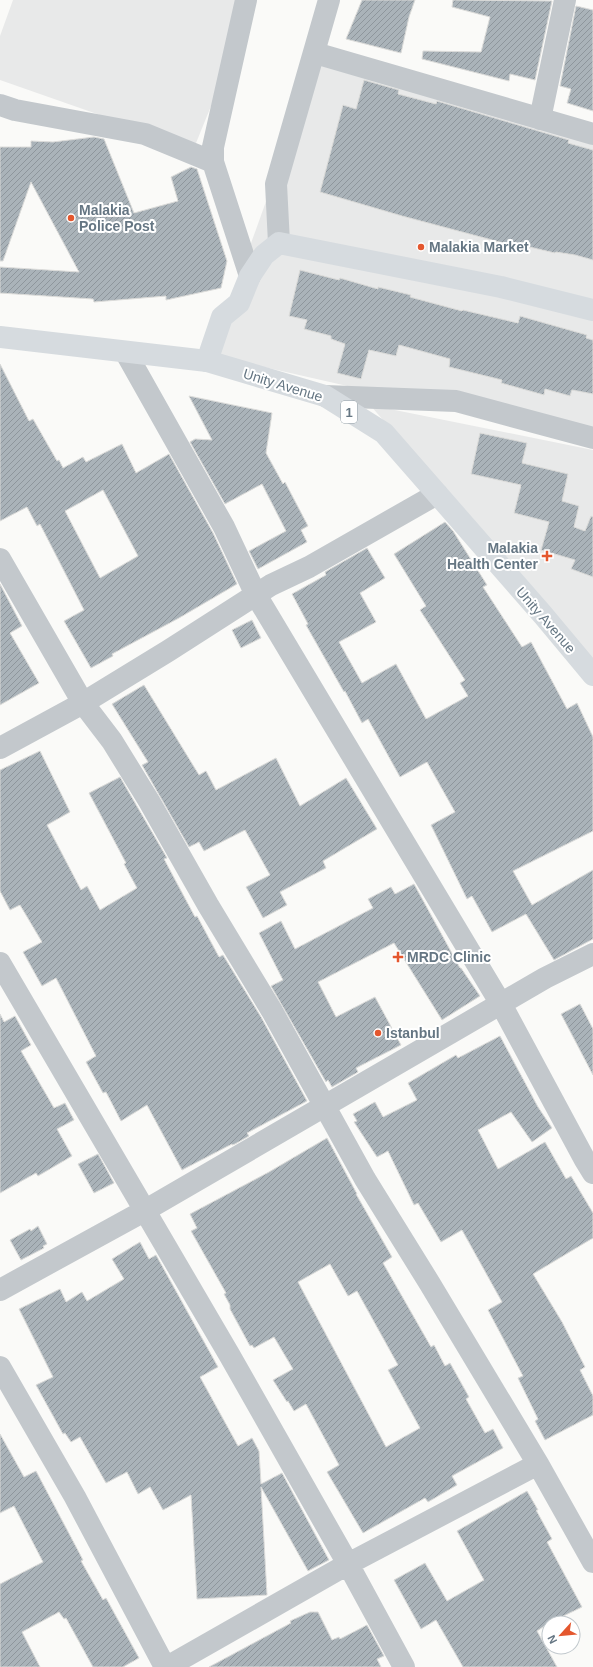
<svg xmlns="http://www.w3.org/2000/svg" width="593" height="1667" font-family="Helvetica,sans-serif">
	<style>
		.built { fill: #e8e9e9 }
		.building { fill: url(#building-hatch); stroke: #dcdcda; fill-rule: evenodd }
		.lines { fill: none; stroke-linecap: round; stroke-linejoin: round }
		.street { stroke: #c3c8cc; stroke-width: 22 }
		.secondary { stroke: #d6dbdf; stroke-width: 22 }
		.primary { stroke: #d6dbdf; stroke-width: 22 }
		.poi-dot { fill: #e4572e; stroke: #fff; stroke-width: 1.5 }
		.labels { text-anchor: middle; stroke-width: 4; stroke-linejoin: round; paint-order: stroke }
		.shield { fill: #fff; stroke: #939fa8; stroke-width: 1 }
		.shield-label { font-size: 13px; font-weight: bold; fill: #657683 }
		.poi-label { font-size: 14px; font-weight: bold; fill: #657683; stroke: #fff; text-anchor: start }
		.street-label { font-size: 14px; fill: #657683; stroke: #fff }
	</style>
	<defs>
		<pattern id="building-hatch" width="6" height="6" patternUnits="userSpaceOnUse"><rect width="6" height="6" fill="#aab3b9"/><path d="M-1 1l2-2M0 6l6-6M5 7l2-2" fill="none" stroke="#8e969c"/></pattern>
	</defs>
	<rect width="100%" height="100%" fill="#fafaf8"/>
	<!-- built -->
	<path class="built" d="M 13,0 L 254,0 L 194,148 L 0,80 L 0,36 Z
		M 317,59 L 593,139 L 593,442 L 211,355 Z
		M 370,405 L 593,450 L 593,661 Z"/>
	<!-- building -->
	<path class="building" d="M 362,0 L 415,0 L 409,17 L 401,53 L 346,39 Z
		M 453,0 L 552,1 L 535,80 L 510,74 L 509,81 L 422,59 L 423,51 L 481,52 L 490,17 L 452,7 Z
		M 576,6 L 593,10 L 593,111 L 567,103 L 571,89 L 560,86 Z
		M 364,80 L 399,90 L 398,94 L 436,104 L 437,101 L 569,140 L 568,143 L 593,150 L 593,260 L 575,255 L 556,252 L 555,253 L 508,242 L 507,244 L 402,216 L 320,192 L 343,105 L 356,109 Z
		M 94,137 L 104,139 L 134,213 L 178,201 L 171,177 L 191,167 L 197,169 L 227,261 L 221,288 L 166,300 L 166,296 L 94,302 L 93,299 L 0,293 L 0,267 L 79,272 L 31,182 L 3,261 L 0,261 L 0,147 L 31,147 L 31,141 L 53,142 Z
		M 300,270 L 339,280 L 340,278 L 378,289 L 378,287 L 411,295 L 410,297 L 462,311 L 463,310 L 518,323 L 520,316 L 587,335 L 586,338 L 593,340 L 593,394 L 572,390 L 570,396 L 545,389 L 544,395 L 501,383 L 502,380 L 449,367 L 450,359 L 399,345 L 396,356 L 369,350 L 361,379 L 337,373 L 345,344 L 331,339 L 331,336 L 304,329 L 307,320 L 289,316 Z
		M 0,364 L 29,421 L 33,419 L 57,461 L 59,460 L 63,468 L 83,457 L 86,462 L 122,444 L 136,473 L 169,454 L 213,533 L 237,584 L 179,618 L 112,654 L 113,656 L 91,668 L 64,621 L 84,610 L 40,524 L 37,526 L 27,507 L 0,521 ZM 103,490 L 138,556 L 100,578 L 65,511 Z
		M 189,396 L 272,413 L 266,453 L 283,484 L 285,482 L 308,526 L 301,530 L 307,542 L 258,569 L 249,551 L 286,531 L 262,484 L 225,504 L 190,442 L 195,439 L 212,440 Z
		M 480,433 L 527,443 L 522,463 L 568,474 L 562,501 L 579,506 L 574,527 L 585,531 L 591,516 L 593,517 L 593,577 L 571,569 L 575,560 L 541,550 L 549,522 L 514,513 L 521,485 L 471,474 Z
		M 445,522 L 453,531 L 487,585 L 483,587 L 522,647 L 531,642 L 567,709 L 577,703 L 593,737 L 593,831 L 513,871 L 532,905 L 593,870 L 593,939 L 554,960 L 526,914 L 492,932 L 472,896 L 467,899 L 431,825 L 455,812 L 427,762 L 400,777 L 368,719 L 362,723 L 345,691 L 344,692 L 306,625 L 308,624 L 292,594 L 326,575 L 325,572 L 367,548 L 385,578 L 360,593 L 376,622 L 339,642 L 362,683 L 396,664 L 426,719 L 468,696 L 460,683 L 465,680 L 420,610 L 426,606 L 394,554 Z
		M 0,584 L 22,626 L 10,633 L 39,683 L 0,705 Z
		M 252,620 L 261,638 L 241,648 L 232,630 Z
		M 144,685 L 199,775 L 206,771 L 216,790 L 276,758 L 300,806 L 346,778 L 377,829 L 323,861 L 326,868 L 280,892 L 287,905 L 263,918 L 246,887 L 270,875 L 245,830 L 204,851 L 199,842 L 189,847 L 142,765 L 148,762 L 112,704 Z
		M 40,751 L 70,812 L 47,825 L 81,890 L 87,886 L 100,910 L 137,888 L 124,864 L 126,863 L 89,793 L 120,777 L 167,858 L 164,859 L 195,917 L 197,916 L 219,957 L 223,955 L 261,1017 L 307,1101 L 247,1133 L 249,1136 L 235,1144 L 232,1145 L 232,1144 L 182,1170 L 147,1105 L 121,1121 L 106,1092 L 103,1093 L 86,1062 L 96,1056 L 56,978 L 42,986 L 23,952 L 42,942 L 20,905 L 10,910 L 0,891 L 0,770 Z
		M 414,884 L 460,968 L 461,968 L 480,996 L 442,1020 L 394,943 L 318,982 L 336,1017 L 375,997 L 401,1045 L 356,1068 L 358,1072 L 332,1087 L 328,1080 L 326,1082 L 271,986 L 283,980 L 259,933 L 281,921 L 295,949 L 373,908 L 368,899 L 391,887 L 395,894 Z
		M 580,1004 L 593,1029 L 593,1075 L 561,1014 Z
		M 0,1014 L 4,1022 L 15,1016 L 31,1045 L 21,1051 L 54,1108 L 65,1103 L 74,1120 L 57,1129 L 72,1156 L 38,1176 L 36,1173 L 0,1193 Z
		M 500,1036 L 538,1107 L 552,1128 L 532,1142 L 511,1112 L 478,1130 L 498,1169 L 545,1142 L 566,1179 L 571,1176 L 593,1213 L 593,1238 L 533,1274 L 562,1322 L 585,1367 L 580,1370 L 593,1396 L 593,1415 L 545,1440 L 535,1421 L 538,1419 L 518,1378 L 523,1376 L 488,1310 L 502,1302 L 462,1230 L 441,1242 L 418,1203 L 414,1205 L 388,1151 L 377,1157 L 354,1122 L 357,1121 L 353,1114 L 375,1102 L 383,1117 L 417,1100 L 408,1083 L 456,1055 L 458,1058 Z
		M 327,1138 L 357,1194 L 356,1194 L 392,1257 L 383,1263 L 431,1347 L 434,1345 L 445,1366 L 450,1363 L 469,1397 L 466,1399 L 485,1433 L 493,1429 L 503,1448 L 452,1476 L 457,1485 L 428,1502 L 425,1498 L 363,1533 L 327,1472 L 339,1465 L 306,1404 L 294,1411 L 288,1401 L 287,1402 L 273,1380 L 293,1369 L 274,1337 L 254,1348 L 252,1345 L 250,1346 L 230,1309 L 230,1305 L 224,1294 L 226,1293 L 191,1231 L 197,1228 L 190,1214 L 269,1172 ZM 330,1264 L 348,1296 L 357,1291 L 398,1365 L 388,1370 L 420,1428 L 386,1447 L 298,1282 Z
		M 98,1154 L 114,1183 L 94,1193 L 78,1164 Z
		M 38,1226 L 47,1244 L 43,1246 L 44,1248 L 21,1260 L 10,1240 L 30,1229 L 31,1231 Z
		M 140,1242 L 149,1259 L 156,1255 L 218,1367 L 200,1377 L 238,1446 L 252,1438 L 259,1451 L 261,1484 L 282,1473 L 329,1560 L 308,1571 L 261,1487 L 267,1595 L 197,1599 L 191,1495 L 163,1510 L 150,1487 L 138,1494 L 127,1472 L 106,1483 L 80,1437 L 71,1442 L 65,1433 L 63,1434 L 36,1385 L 53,1377 L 19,1309 L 60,1289 L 66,1302 L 82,1292 L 87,1301 L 124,1279 L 112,1259 Z
		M 0,1434 L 24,1477 L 36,1471 L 83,1560 L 81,1561 L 103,1600 L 106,1598 L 139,1658 L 123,1667 L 93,1667 L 66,1618 L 64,1619 L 59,1612 L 22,1632 L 40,1667 L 0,1667 L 0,1584 L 43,1562 L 14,1506 L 0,1513 Z
		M 527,1491 L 538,1510 L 536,1510 L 552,1539 L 547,1542 L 582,1607 L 549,1623 L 537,1631 L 557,1667 L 463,1667 L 436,1620 L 421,1629 L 394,1580 L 425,1563 L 447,1601 L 484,1580 L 457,1531 Z
		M 310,1612 L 318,1612 L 332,1640 L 339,1637 L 340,1639 L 367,1625 L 384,1656 L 377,1659 L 381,1667 L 209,1667 L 291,1623 L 290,1621 Z"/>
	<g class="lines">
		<!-- street -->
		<path class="street" d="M 246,0 L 213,147 L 213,162 L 250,276
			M 315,53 L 593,134
			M 0,105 L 15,110 L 145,134 L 213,162
			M 540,119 L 565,0
			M 279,243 L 276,184 L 329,0
			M 126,353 L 224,527 L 256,595 L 501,1004 L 585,1160 L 593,1173
			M 325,396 L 456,401 L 593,438
			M 0,559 L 83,703 L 112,741 L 149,801 L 208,905 L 272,1011 L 365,1179 L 430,1284 L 538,1464 L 593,1562
			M 0,748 L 83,703 L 168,651 L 271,585 L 309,567 L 437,494
			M 0,963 L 230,1356 L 348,1564 L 404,1667
			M 0,1290 L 144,1211 L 545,978 L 593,954
			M 0,1367 L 75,1497 L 165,1667
			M 167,1667 L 348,1564 L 538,1464"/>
		<!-- secondary -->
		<path class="secondary" d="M 207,361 L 222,317 L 239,303 L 250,276 L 264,255 L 279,243 L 501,287 L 593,310"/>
		<!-- primary -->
		<path class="primary" d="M 0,337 L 207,361 L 325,396 L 384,433 L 543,615 L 593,675"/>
	</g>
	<!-- markers -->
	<g class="poi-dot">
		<circle cx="71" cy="218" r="4"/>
		<circle cx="421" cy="247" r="4"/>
		<path d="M545 550h4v4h4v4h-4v4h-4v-4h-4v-4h4z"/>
		<path d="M396 951h4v4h4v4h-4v4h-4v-4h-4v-4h4z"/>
		<circle cx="378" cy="1033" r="4"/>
	</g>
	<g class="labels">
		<!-- shield labels -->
		<rect class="shield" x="341" y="401" width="16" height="22" rx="3"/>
		<g class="shield-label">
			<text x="349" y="417">1</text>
		</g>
		<!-- poi labels -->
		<g class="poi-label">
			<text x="79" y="215">Malakia<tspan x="79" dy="16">Police Post</tspan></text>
			<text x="429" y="252">Malakia Market</text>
			<text x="538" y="553" text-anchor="end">Malakia<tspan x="538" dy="16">Health Center</tspan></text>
			<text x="407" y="962">MRDC Clinic</text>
			<text x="386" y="1038">Istanbul</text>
		</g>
		<!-- street labels -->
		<g class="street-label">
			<text transform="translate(283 385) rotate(17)" y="5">Unity Avenue</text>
			<text transform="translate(546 620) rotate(49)" y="5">Unity Avenue</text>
		</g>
	</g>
	<!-- north arrow -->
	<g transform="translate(561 1635) rotate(243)"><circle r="19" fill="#ffffff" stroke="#c1c8cd"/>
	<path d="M0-3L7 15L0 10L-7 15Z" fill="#e4572e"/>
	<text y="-6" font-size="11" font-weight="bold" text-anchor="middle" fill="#657683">N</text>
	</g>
</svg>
